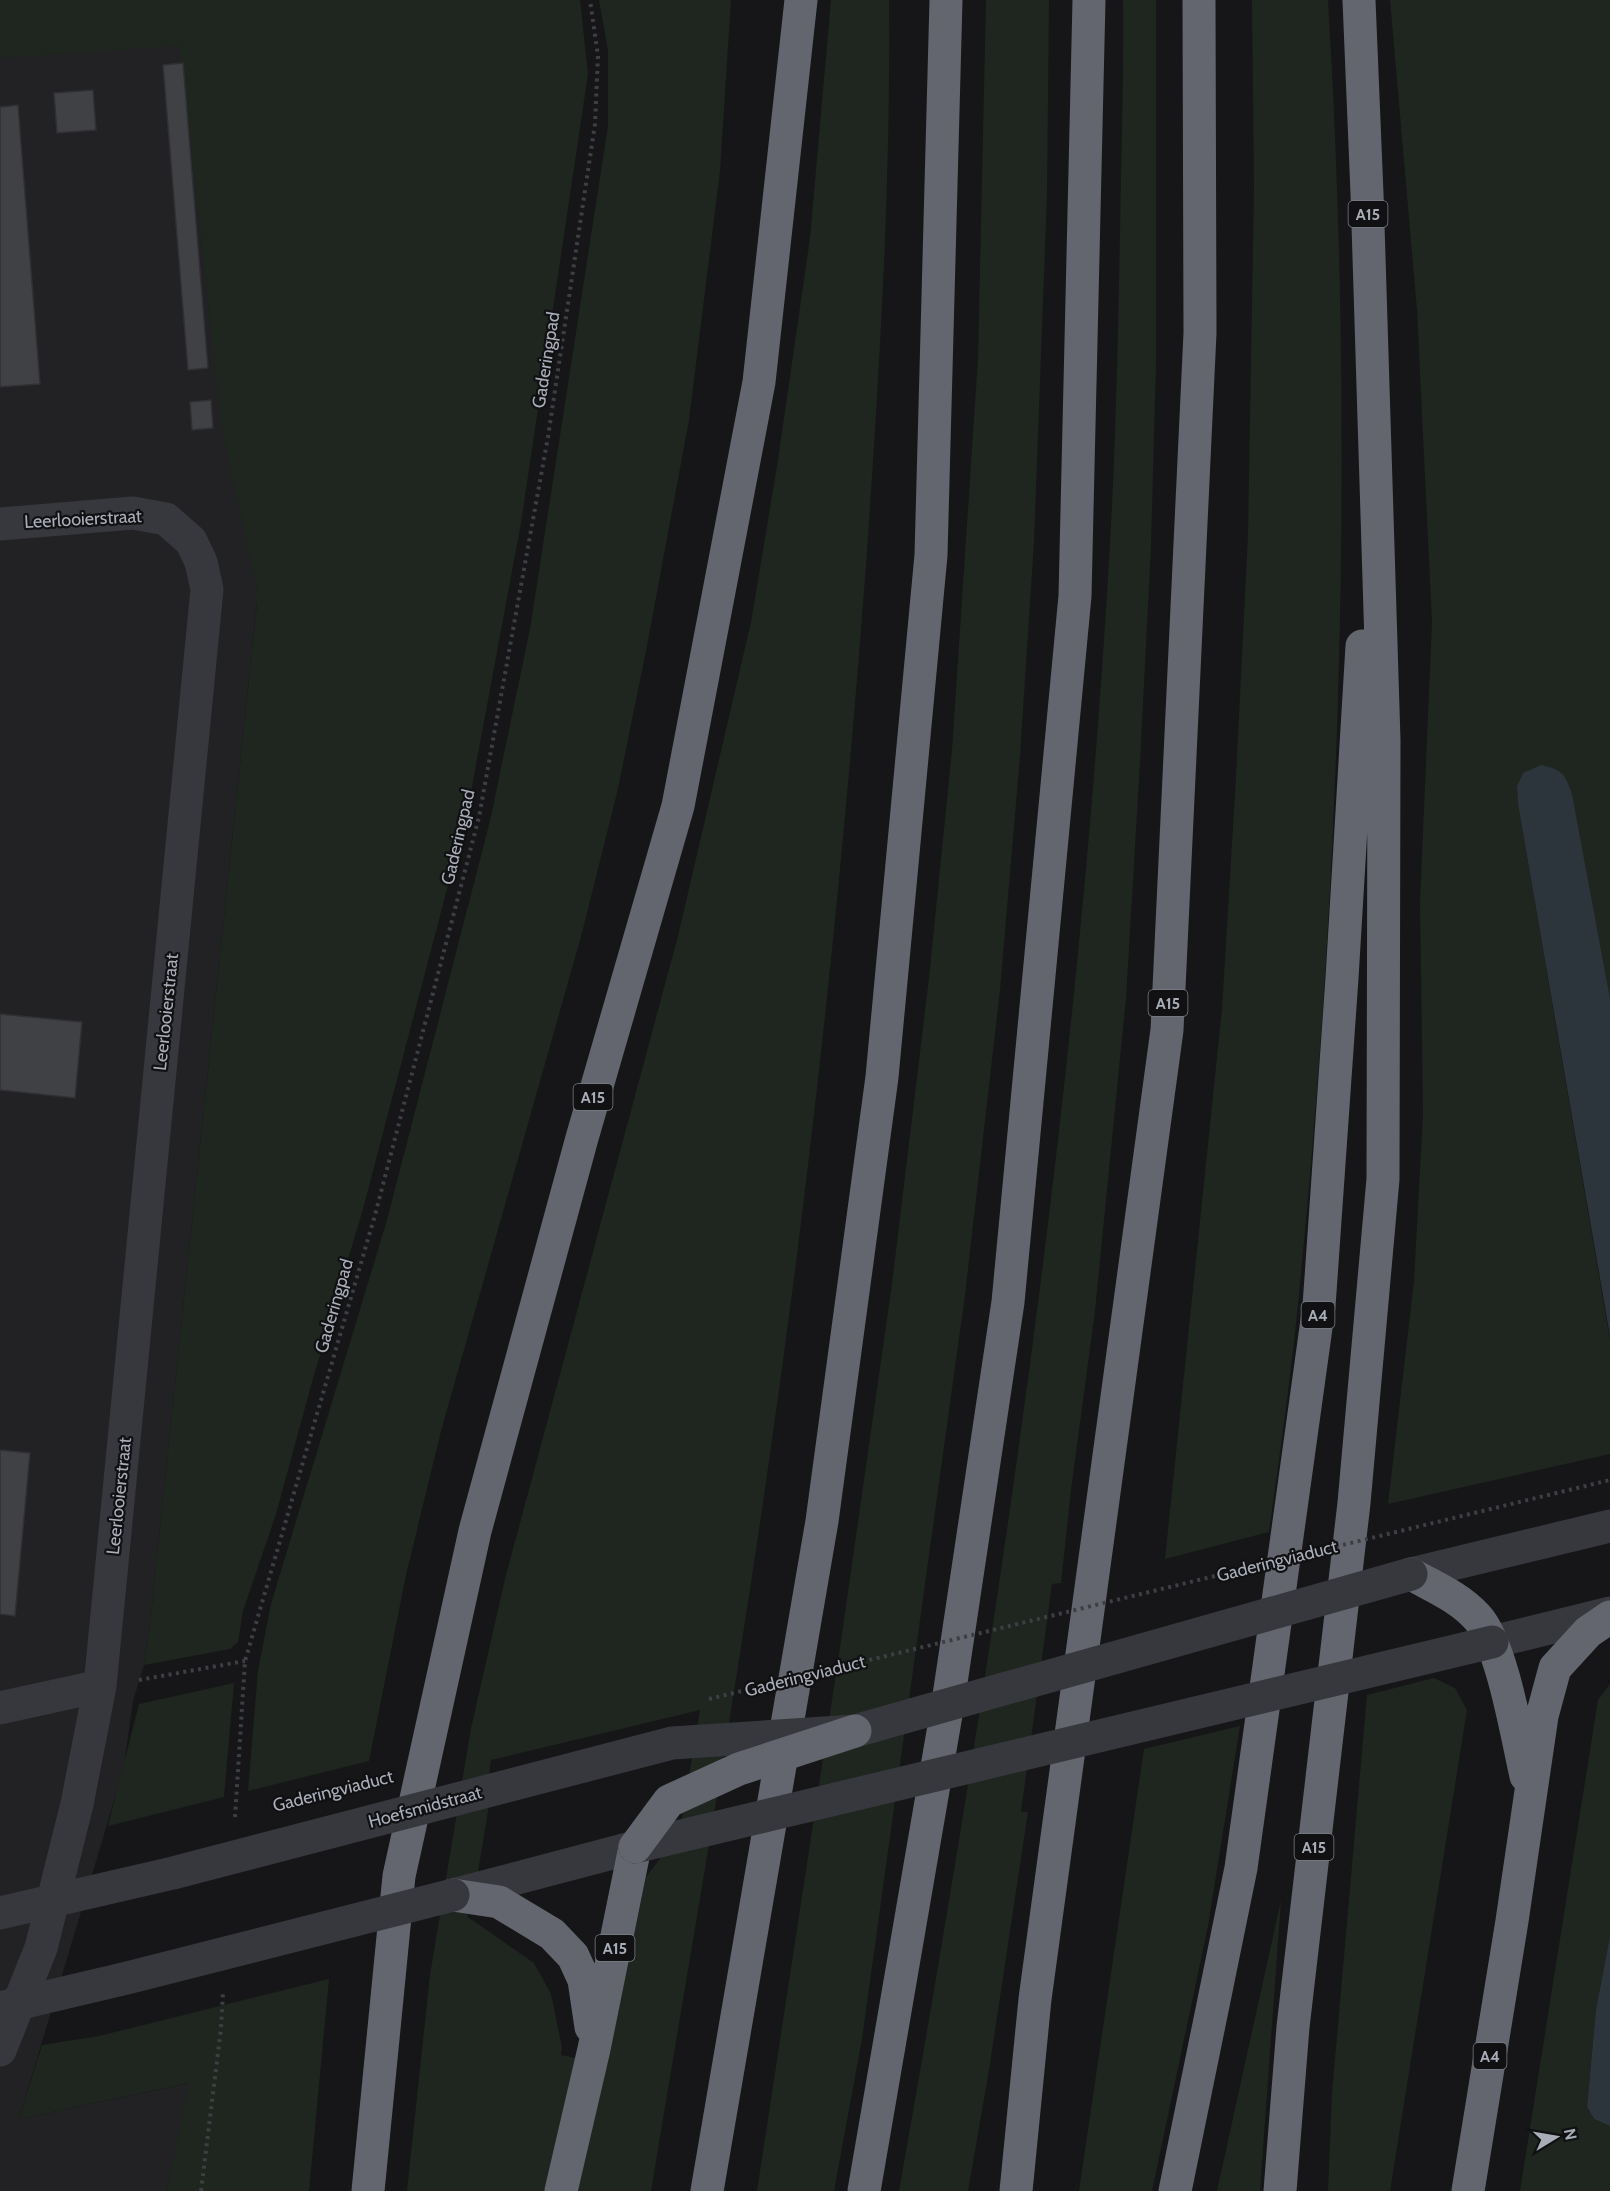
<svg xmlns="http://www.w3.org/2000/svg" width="1610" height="2191" font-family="Cabin,sans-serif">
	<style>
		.built { fill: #222225 }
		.green { fill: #1e261f; fill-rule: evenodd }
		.water { fill: #2c353c }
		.building { fill: #404145; stroke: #303034; stroke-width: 1.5 }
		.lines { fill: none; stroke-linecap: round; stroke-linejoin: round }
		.path { stroke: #3d3f44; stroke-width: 4; stroke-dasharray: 3 4.5; stroke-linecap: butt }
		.minor { stroke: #37383d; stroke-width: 33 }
		.highway { stroke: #63666e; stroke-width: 33 }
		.path-bridge { stroke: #3d3f44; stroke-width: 4; stroke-dasharray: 3 4.5; stroke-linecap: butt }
		.minor-bridge { stroke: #37383d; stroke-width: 33 }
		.highway-bridge { stroke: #63666e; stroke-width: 33 }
		.labels { text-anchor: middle; stroke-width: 4.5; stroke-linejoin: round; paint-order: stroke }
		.shield { fill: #111113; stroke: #7b7e86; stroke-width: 1.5 }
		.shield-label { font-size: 16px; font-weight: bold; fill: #a8adb8 }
		.street-label { font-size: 18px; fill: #a8adb8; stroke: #111113 }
	</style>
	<rect width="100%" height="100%" fill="#161618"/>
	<!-- built -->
	<path class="built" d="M 184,40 L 257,587 L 257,602 L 150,1624 L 144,1665 L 133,1701 L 123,1771 L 19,2119 L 190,2083 L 167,2191 L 0,2191 L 0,53 Z"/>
	<!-- green -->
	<path class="green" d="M 0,0 L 580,0 L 588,74 L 521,523 L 467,813 L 363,1209 L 312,1382 L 276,1514 L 243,1611 L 238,1642 L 230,1649 L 144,1665 L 150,1624 L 257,603 L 257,587 L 222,429 L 180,46 L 0,58 Z
		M 599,0 L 731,0 L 720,171 L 689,420 L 646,651 L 617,793 L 582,933 L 441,1431 L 406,1575 L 369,1761 L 248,1791 L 258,1670 L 271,1604 L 387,1220 L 490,821 L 530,629 L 608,126 L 608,50 Z
		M 831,0 L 889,0 C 891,189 879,377 866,565 C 844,860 813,1154 771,1447 C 736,1695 692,1943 651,2191 L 407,2191 L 430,1975 L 471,1728 L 506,1575 L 678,936 L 751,622 L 778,460 L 810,238 ZM 700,1710 L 678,1841 L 666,1851 L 646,1877 L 607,2065 L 561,2055 L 562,2047 L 551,1994 L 534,1963 L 468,1917 L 466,1911 L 476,1884 L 490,1799 L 486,1797 L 491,1760 Z
		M 986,0 L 1049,0 L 1047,195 L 1034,541 L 1020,756 L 1000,990 L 965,1295 L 862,2039 L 834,2191 L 757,2191 L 841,1641 L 892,1284 L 929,978 L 952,750 L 978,359 Z
		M 1123,0 L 1156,0 L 1156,362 L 1151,546 L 1140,763 L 1126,998 L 1095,1311 L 1071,1490 L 1061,1583 L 1052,1584 L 1021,1812 L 1028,1812 L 989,2070 L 968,2191 L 899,2191 C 996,1646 1079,1096 1110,543 C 1116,440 1118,336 1120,233 C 1121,155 1124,78 1123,0 Z
		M 1252,0 L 1328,0 C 1355,443 1341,891 1295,1333 C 1288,1399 1278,1466 1269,1532 L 1165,1559 L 1222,1009 L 1236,777 L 1248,535 L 1254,188 Z
		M 1390,0 L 1610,0 L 1610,998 L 1572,795 L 1523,773 L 1517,786 L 1518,804 L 1610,1340 L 1610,1454 L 1388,1504 L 1414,1281 L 1423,1114 L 1420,902 L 1432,622 L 1417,310 Z
		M 1434,1678 L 1455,1688 L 1467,1710 L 1390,2191 L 1328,2191 L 1332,2093 L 1367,1695 Z
		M 234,1683 L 224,1797 L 108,1826 L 139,1704 Z
		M 1610,1684 L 1610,1936 L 1596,2009 L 1587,2107 L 1594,2119 L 1610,2126 L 1610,2191 L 1520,2191 L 1598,1700 Z
		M 1240,1726 L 1208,1926 L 1152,2191 L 1079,2191 L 1144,1749 Z
		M 1281,1900 L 1260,2191 L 1217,2191 Z
		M 329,1979 L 309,2191 L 167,2191 L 189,2083 L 19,2119 L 42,2045 L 99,2036 Z"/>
	<!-- water -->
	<path class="water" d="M 1541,765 C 1563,770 1565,774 1572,794 L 1610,998 L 1610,1336 L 1518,804 L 1517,786 L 1523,773 Z
		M 1610,1936 L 1610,2126 L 1594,2119 L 1587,2107 L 1596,2009 Z"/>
	<!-- building -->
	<path class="building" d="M 183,63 L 208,368 L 188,370 L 163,65 Z
		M 93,90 L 96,130 L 57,133 L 54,93 Z
		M 18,105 L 40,384 L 0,387 L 0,107 Z
		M 211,400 L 213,428 L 192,430 L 190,402 Z
		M 0,1014 L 82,1022 L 75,1098 L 0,1090 Z
		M 0,1450 L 30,1453 L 15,1616 L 0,1614 Z"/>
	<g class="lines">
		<!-- path -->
		<path class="path" d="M 139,1680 L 245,1661
			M 235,1817 L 245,1661 L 375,1215 L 479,817 L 548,437 L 595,124 L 598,56 L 590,0
			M 201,2191 L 221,2028 L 223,1992"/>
		<!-- minor -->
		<path class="minor" d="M 0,524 L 133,513 L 166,519 L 191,541 L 201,562 L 207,589 L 100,1686 L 77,1804 L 41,1948 L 0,2050
			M 1411,1574 L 1610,1526
			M 1492,1642 L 1610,1613
			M 0,1708 L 100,1686
			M 453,1895 L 635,1847"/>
		<!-- highway -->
		<path class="highway" d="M 1411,1574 C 1434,1587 1459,1597 1477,1617 C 1502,1644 1517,1737 1526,1776
			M 453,1895 L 499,1902 L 552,1934 L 573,1956 L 584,1980 L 591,2027
			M 368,2191 L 399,1876 L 475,1531 L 582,1138 L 678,806 L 759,382 L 801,0
			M 561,2191 L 594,2049 L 635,1847
			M 707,2191 L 822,1521 L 882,1077 L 931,555 L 946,0
			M 864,2191 L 947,1709 L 1008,1302 L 1075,596 L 1089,0
			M 1016,2191 L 1035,1999 L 1167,1030 L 1200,333 L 1199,0
			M 1175,2191 L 1241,1868 L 1319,1306 L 1342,978 L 1362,646
			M 1280,2191 L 1293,2027 L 1354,1503 L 1383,1179 L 1384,740 L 1367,193 L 1359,0
			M 1468,2191 L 1512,1921 L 1542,1716 L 1555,1668 L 1588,1632 L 1610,1617"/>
		<!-- path-bridge -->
		<path class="path-bridge" d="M 709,1699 L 1610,1480"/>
		<!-- minor-bridge -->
		<path class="minor-bridge" d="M 635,1847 L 1492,1642
			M 0,1913 L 173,1873 L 672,1743 L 855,1731 L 1411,1574
			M 0,2008 L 127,1978 L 453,1895"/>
		<!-- highway-bridge -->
		<path class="highway-bridge" d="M 635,1847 L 669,1801 L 739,1769 L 855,1731"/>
	</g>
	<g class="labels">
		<!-- shield labels -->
		<g class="shield">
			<rect x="1348.5" y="201" width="39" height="26" rx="4.5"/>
			<rect x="1148.5" y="990" width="39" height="26" rx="4.5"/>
			<rect x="573.5" y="1084" width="39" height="26" rx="4.5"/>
			<rect x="1301.5" y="1302" width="33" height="26" rx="4.5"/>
			<rect x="1294.5" y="1834" width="39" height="26" rx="4.5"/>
			<rect x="595.5" y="1935" width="39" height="26" rx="4.5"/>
			<rect x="1473.5" y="2043" width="33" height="26" rx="4.5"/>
		</g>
		<g class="shield-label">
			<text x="1368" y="220">A15</text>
			<text x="1168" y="1009">A15</text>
			<text x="593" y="1103">A15</text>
			<text x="1318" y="1321">A4</text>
			<text x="1314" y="1853">A15</text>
			<text x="615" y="1954">A15</text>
			<text x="1490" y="2062">A4</text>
		</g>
		<!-- street labels -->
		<g class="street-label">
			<text transform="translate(546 360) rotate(-81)" y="6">Gaderingpad</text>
			<text transform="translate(83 519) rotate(-3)" y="6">Leerlooierstraat</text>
			<text transform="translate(458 837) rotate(-77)" y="6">Gaderingpad</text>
			<text transform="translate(166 1012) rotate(-84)" y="6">Leerlooierstraat</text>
			<text transform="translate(334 1306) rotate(-74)" y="6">Gaderingpad</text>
			<text transform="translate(119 1496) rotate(-84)" y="6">Leerlooierstraat</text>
			<text transform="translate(1277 1561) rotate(-14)" y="6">Gaderingviaduct</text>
			<text transform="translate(805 1676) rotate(-14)" y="6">Gaderingviaduct</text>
			<text transform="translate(333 1791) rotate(-14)" y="6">Gaderingviaduct</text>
			<text transform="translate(425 1807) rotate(-15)" y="6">Hoefsmidstraat</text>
		</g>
	</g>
	<!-- north arrow -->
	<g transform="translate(1556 2137) rotate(79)" stroke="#111113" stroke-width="4.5" paint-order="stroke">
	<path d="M0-4.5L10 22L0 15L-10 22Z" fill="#a8adb8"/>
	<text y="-9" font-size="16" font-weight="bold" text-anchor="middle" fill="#a8adb8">N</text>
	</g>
</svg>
